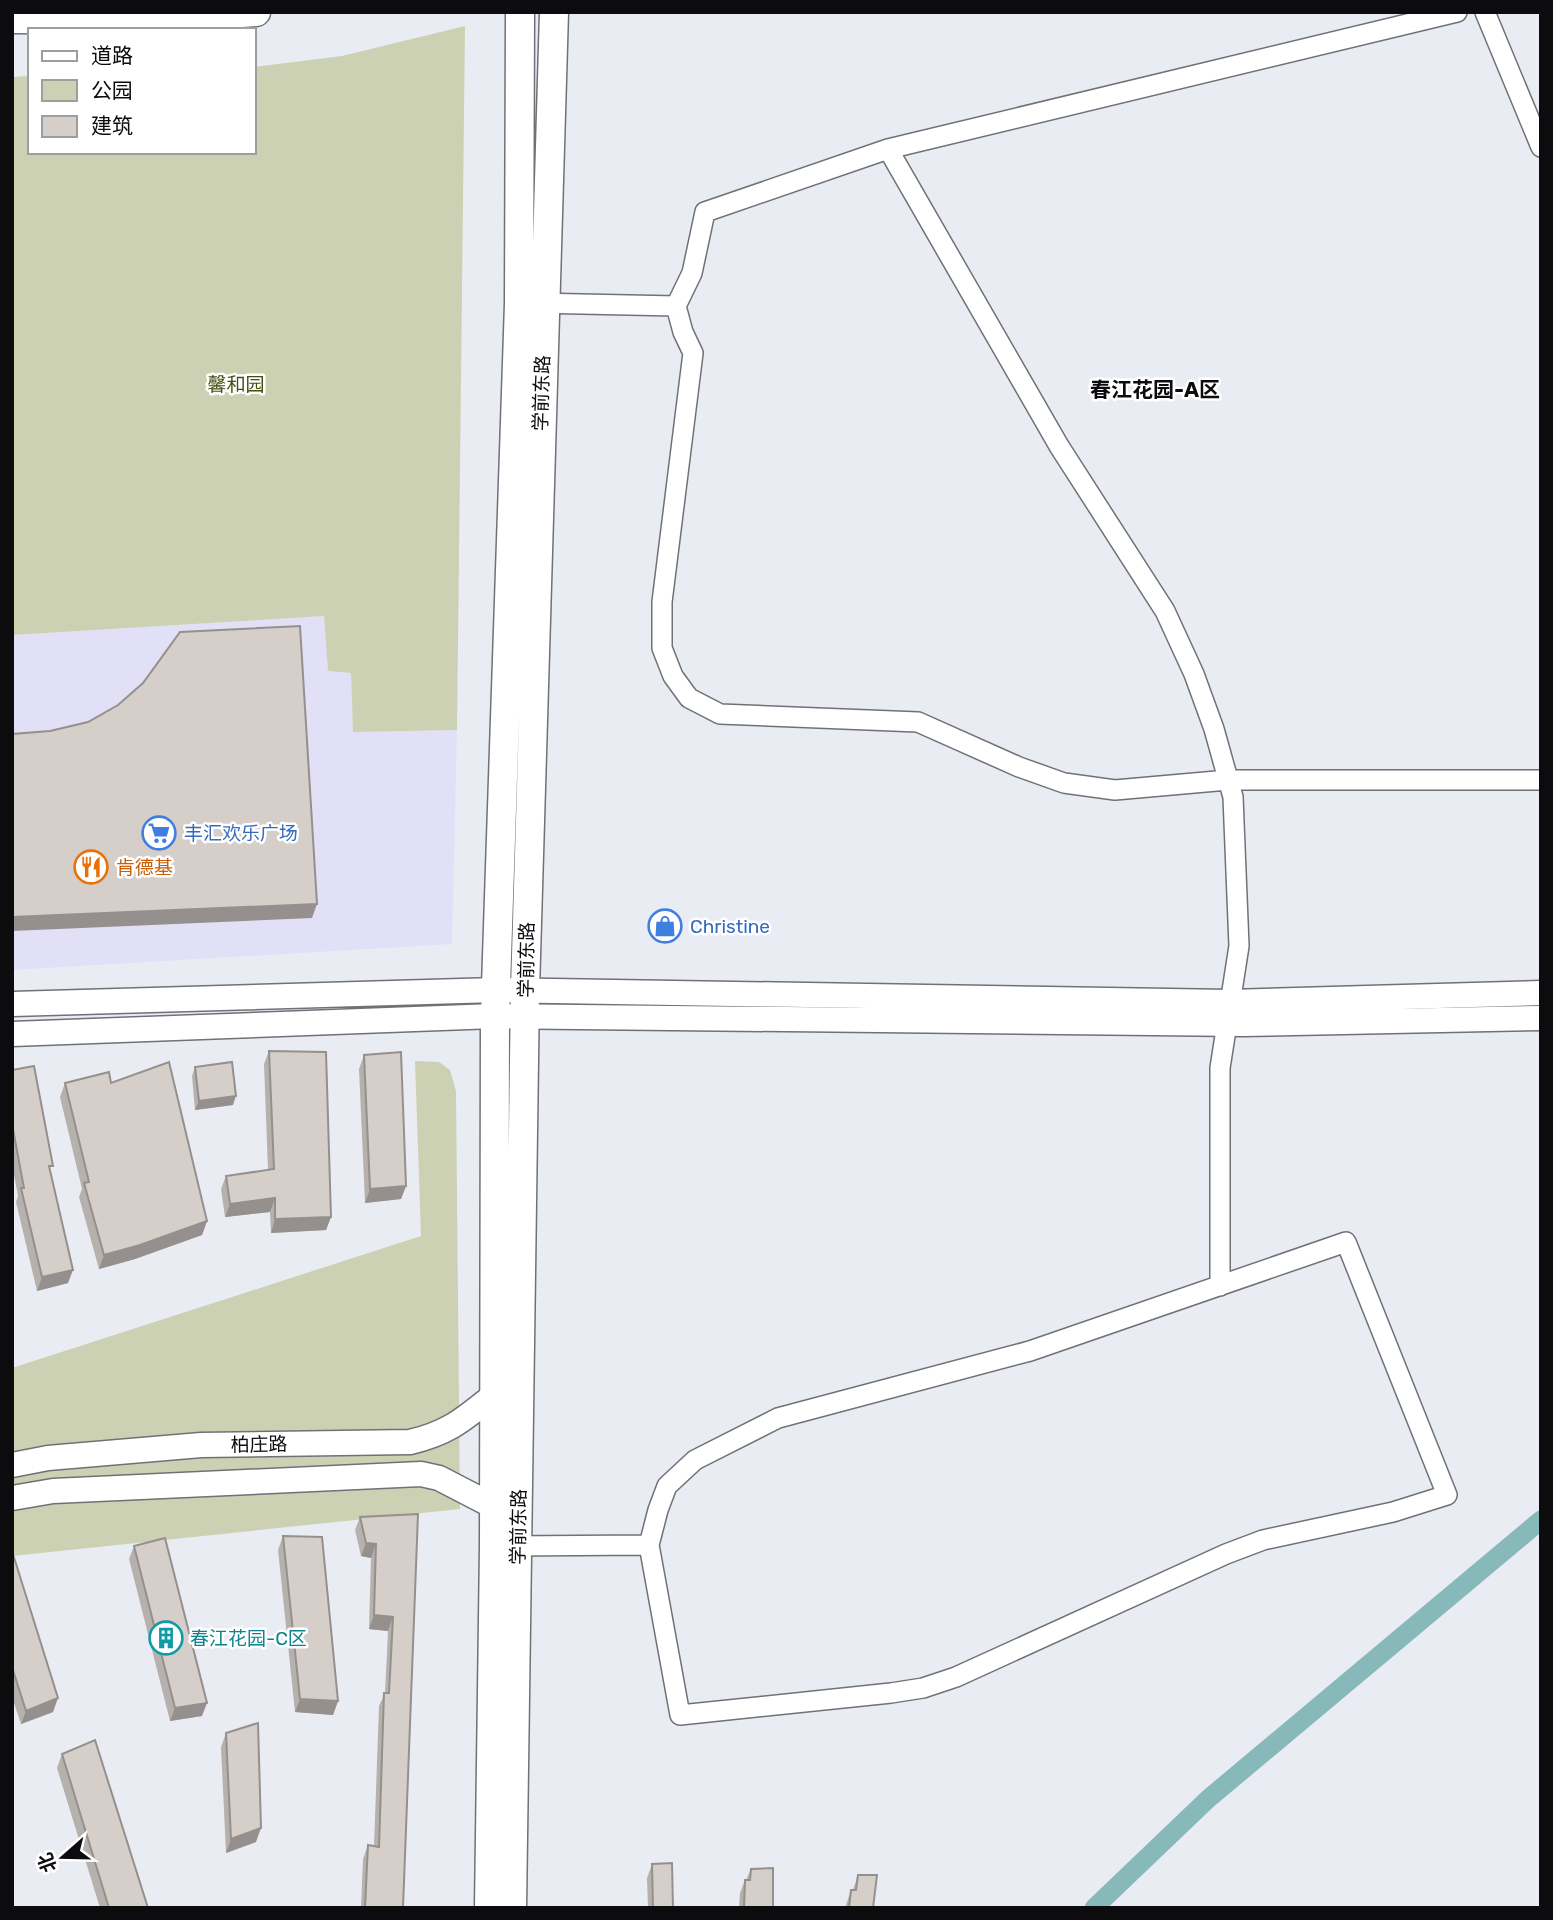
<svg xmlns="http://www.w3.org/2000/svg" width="1553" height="1920" font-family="Rubik,'Noto Sans SC',sans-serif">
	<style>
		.commercial { fill: #e2e0f6 }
		.green { fill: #ccd1b3 }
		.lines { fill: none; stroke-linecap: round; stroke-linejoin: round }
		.canal { stroke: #87b9ba; stroke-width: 19 }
		.minor-casing { stroke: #6f7177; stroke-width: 22 }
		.tertiary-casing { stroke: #6f7177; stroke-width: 27 }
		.secondary-casing { stroke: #6f7177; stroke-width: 31 }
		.minor { stroke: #fff; stroke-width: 19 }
		.tertiary { stroke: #fff; stroke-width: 24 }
		.secondary { stroke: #fff; stroke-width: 28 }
		.wall { fill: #b7b1ad }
		.shaded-wall { fill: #95908d }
		.building { fill: #d5cec9; stroke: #95908d; stroke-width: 2 }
		.labels { text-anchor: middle; stroke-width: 5; stroke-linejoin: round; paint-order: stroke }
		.park-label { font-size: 19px; fill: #474d0e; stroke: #fff }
		.street-label { font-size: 19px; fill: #0c0c0f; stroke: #fff }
		.shop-label { font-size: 19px; fill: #366cbe; stroke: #fff; text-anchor: start }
		.food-label { font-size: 19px; fill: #c56008; stroke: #fff; text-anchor: start }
		.culture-label { font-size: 19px; fill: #0d838f; stroke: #fff; text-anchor: start }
		.neighbourhood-label { font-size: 21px; font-weight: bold; fill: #0c0c0f; stroke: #fff }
	</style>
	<rect width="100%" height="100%" fill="#eaecf3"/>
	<!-- commercial -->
	<path class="commercial" d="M 324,616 L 328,671 L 351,673 L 353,732 L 457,730 L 452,944 L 12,970 L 12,635 Z"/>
	<!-- green -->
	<path class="green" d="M 465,26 L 457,730 L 353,732 L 351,673 L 328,671 L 324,616 L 12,635 L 12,77 L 30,76 L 30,152 L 254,152 L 254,67 L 342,56 Z
		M 415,1061 L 439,1062 L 450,1070 L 456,1091 L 460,1509 L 12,1556 L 12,1368 L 421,1236 Z"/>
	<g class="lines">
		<!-- canal -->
		<path class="canal" d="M 1094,1908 L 1208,1799 L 1541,1520"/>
		<defs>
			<path id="minor" d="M 1457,12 L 888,149 L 705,212 L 692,273 L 676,306 L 683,332 L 693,353 L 662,602 L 662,648 L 673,676 L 689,698 L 720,714 L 918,722 L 1019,767 L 1064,783 L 1115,790 L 1228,780 L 1541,780
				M 1485,12 L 1541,147
				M 888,149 L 1059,446 L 1165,611 L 1194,674 L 1214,729 L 1233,797 L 1239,946 L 1220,1068 L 1220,1286
				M 534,303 L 676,306
				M 1346,1242 L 1447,1495 L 1393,1512 L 1263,1540 L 1226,1554 L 956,1677 L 923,1688 L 891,1693 L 680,1715 L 649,1545 L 658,1510 L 667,1486 L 695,1460 L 778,1418 L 1030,1351 Z
				M 507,1546 L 649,1545"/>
			<path id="tertiary" d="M 12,1004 L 496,990 L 1230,1002 L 1541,993
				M 12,1034 L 495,1016 L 1243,1024 L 1541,1018
				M 12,1465 L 48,1458 L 201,1445 L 410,1442 C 449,1433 464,1419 494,1395
				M 12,1498 L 53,1491 L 421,1474 L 439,1478 L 493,1506"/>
			<path id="secondary" d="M 12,19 L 148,20 L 256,12
				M 489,1908 L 494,1546 L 495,1016 L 519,303 L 520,12
				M 512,1908 L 525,990 L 554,12"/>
		</defs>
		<!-- minor casing -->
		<use href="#minor" class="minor-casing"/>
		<!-- tertiary casing -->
		<use href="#tertiary" class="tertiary-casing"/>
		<!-- secondary casing -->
		<use href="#secondary" class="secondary-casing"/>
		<!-- minor -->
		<use href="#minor" class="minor"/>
		<!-- tertiary -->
		<use href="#tertiary" class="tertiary"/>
		<!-- secondary -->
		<use href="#secondary" class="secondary"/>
	</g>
	<!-- wall -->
	<path class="wall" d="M 269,1051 L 331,1217 L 326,1230 L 271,1233 L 270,1212 L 225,1217 L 221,1189 L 226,1176 L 268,1170 L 264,1064 Z
		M 364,1055 L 406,1186 L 401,1199 L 365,1203 L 359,1069 Z
		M 195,1067 L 233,1105 L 195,1110 L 192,1076 Z
		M 12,1070 L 68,1283 L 37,1291 L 16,1202 L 18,1196 L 12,1164 Z
		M 65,1083 L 111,1083 L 207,1221 L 202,1235 L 135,1259 L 99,1269 L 79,1197 L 82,1189 L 60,1097 Z
		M 418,1514 L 403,1908 L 361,1908 L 363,1859 L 368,1845 L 374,1846 L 379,1706 L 385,1693 L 388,1631 L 369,1629 L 371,1558 L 361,1556 L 355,1530 L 360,1517 Z
		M 283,1536 L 338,1701 L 333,1715 L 295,1712 L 278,1550 Z
		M 134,1546 L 202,1716 L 170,1721 L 129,1559 Z
		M 12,1551 L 53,1712 L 21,1724 L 12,1697 Z
		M 226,1733 L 256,1842 L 226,1853 L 221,1747 Z
		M 62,1754 L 148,1908 L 100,1908 L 57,1768 Z
		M 652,1864 L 673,1908 L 648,1908 L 647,1878 Z
		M 751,1869 L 773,1908 L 739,1908 L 740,1893 L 745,1880 L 746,1880 Z
		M 858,1875 L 873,1908 L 845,1908 L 851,1890 L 853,1890 Z"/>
	<!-- shaded-wall -->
	<path class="shaded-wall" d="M 317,904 L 312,918 L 12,931 L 12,917 Z
		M 236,1096 L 233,1105 L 195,1110 L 199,1101 Z
		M 406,1186 L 401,1199 L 365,1203 L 370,1189 Z
		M 275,1198 L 270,1212 L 225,1217 L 230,1204 Z
		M 331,1217 L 326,1230 L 271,1233 L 275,1219 Z
		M 207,1221 L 202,1235 L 135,1259 L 99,1269 L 104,1255 Z
		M 73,1270 L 68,1283 L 37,1291 L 42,1277 Z
		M 366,1543 L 376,1544 L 371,1558 L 361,1556 Z
		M 374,1615 L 393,1617 L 388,1631 L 369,1629 Z
		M 58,1698 L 53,1712 L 21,1724 L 26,1711 Z
		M 300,1699 L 338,1701 L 333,1715 L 295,1712 Z
		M 207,1703 L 202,1716 L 170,1721 L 175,1708 Z
		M 261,1828 L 256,1842 L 226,1853 L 231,1839 Z"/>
	<!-- building -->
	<path class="building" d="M 300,626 L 317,904 L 12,917 L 12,734 L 50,731 L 88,722 L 118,705 L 143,683 L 180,632 Z
		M 269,1051 L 326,1052 L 331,1217 L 275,1219 L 275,1198 L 230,1204 L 226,1176 L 274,1169 Z
		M 401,1052 L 406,1186 L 370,1189 L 364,1055 Z
		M 169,1062 L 207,1221 L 140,1245 L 104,1255 L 84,1183 L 89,1182 L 65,1083 L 109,1072 L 111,1083 Z
		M 232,1062 L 236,1096 L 199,1101 L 195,1067 Z
		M 34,1066 L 53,1166 L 49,1166 L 73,1270 L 42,1277 L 21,1188 L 24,1188 L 12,1124 L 12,1070 Z
		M 418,1514 L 403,1908 L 365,1908 L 368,1845 L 379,1847 L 384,1693 L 389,1693 L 393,1617 L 374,1615 L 376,1544 L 366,1543 L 360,1517 Z
		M 283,1536 L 322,1537 L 338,1701 L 300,1699 Z
		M 165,1538 L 207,1703 L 175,1708 L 134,1546 Z
		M 12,1551 L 58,1698 L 26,1711 L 12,1667 Z
		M 258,1723 L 261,1828 L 231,1839 L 226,1733 Z
		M 95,1740 L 148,1908 L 109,1908 L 62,1754 Z
		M 672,1863 L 673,1908 L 653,1908 L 652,1864 Z
		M 773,1868 L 773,1908 L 744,1908 L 745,1880 L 750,1880 L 751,1869 Z
		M 858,1875 L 877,1875 L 873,1908 L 849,1908 L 851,1890 L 856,1890 Z"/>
	<!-- icons -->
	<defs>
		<symbol id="supermarket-ring" viewBox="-11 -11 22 22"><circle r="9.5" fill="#fff" stroke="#3f7fe0" stroke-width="1.5"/><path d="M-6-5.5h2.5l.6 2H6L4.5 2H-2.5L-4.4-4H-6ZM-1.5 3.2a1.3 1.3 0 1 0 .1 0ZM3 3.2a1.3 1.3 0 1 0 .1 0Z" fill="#3f7fe0"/></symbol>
		<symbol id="restaurant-ring" viewBox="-11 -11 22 22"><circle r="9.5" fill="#fff" stroke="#e8710a" stroke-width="1.5"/><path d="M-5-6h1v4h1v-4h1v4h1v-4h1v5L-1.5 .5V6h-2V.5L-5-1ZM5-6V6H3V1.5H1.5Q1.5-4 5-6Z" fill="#e8710a"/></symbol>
		<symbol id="shop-ring" viewBox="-11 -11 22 22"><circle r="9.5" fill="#fff" stroke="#3f7fe0" stroke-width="1.5"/><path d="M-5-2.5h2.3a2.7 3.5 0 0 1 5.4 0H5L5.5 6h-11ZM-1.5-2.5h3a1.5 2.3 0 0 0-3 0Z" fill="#3f7fe0"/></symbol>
		<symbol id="building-ring" viewBox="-11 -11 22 22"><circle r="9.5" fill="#fff" stroke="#0f9aa8" stroke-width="1.5"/><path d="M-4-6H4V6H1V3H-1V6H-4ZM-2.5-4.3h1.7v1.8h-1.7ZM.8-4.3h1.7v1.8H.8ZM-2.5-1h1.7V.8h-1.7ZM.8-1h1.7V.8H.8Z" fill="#0f9aa8"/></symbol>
	</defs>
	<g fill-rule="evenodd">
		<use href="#supermarket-ring" x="140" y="814" width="38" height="38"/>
		<use href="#restaurant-ring" x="72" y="848" width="38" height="38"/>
		<use href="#shop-ring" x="646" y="907" width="38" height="38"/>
		<use href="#building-ring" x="147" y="1619" width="38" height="38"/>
	</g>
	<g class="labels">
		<!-- park labels -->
		<g class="park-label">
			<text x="236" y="391">馨和园</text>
		</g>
		<!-- street labels -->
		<g class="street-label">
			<text transform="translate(541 393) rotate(-88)" y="7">学前东路</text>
			<text transform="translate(526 960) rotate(-89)" y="7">学前东路</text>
			<text transform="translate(259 1444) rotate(-1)" y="7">柏庄路</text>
			<text transform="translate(518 1527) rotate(-89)" y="7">学前东路</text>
		</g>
		<!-- shop labels -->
		<g class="shop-label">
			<text x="184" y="840">丰汇欢乐广场</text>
			<text x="690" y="933">Christine</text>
		</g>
		<!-- food labels -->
		<g class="food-label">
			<text x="116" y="874">肯德基</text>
		</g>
		<!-- culture labels -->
		<g class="culture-label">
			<text x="190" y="1645">春江花园-C区</text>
		</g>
		<!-- neighbourhood labels -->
		<g class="neighbourhood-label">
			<text x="1155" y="397">春江花园-A区</text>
		</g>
	</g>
	<!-- border -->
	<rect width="1553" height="1920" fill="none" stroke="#0c0c0f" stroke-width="28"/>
	<!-- legend -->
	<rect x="28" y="28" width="228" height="126" fill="#ffffff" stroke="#9e9e9f" stroke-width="2"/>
	<rect x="42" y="51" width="35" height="10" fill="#ffffff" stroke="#9e9e9f" stroke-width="2"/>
	<text x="91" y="63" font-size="21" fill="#0c0c0f">道路</text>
	<rect x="42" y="80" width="35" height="21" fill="#ccd1b3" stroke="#9e9e9f" stroke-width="2"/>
	<text x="91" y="98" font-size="21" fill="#0c0c0f">公园</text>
	<rect x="42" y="116" width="35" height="21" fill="#d5cec9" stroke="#9e9e9f" stroke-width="2"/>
	<text x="91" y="133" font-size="21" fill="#0c0c0f">建筑</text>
	<!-- north arrow -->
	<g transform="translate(63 1857) rotate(250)" stroke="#ffffff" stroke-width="5" paint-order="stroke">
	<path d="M0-5L12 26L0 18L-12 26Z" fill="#0c0c0f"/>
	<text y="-10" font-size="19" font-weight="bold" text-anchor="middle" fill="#0c0c0f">北</text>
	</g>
</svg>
